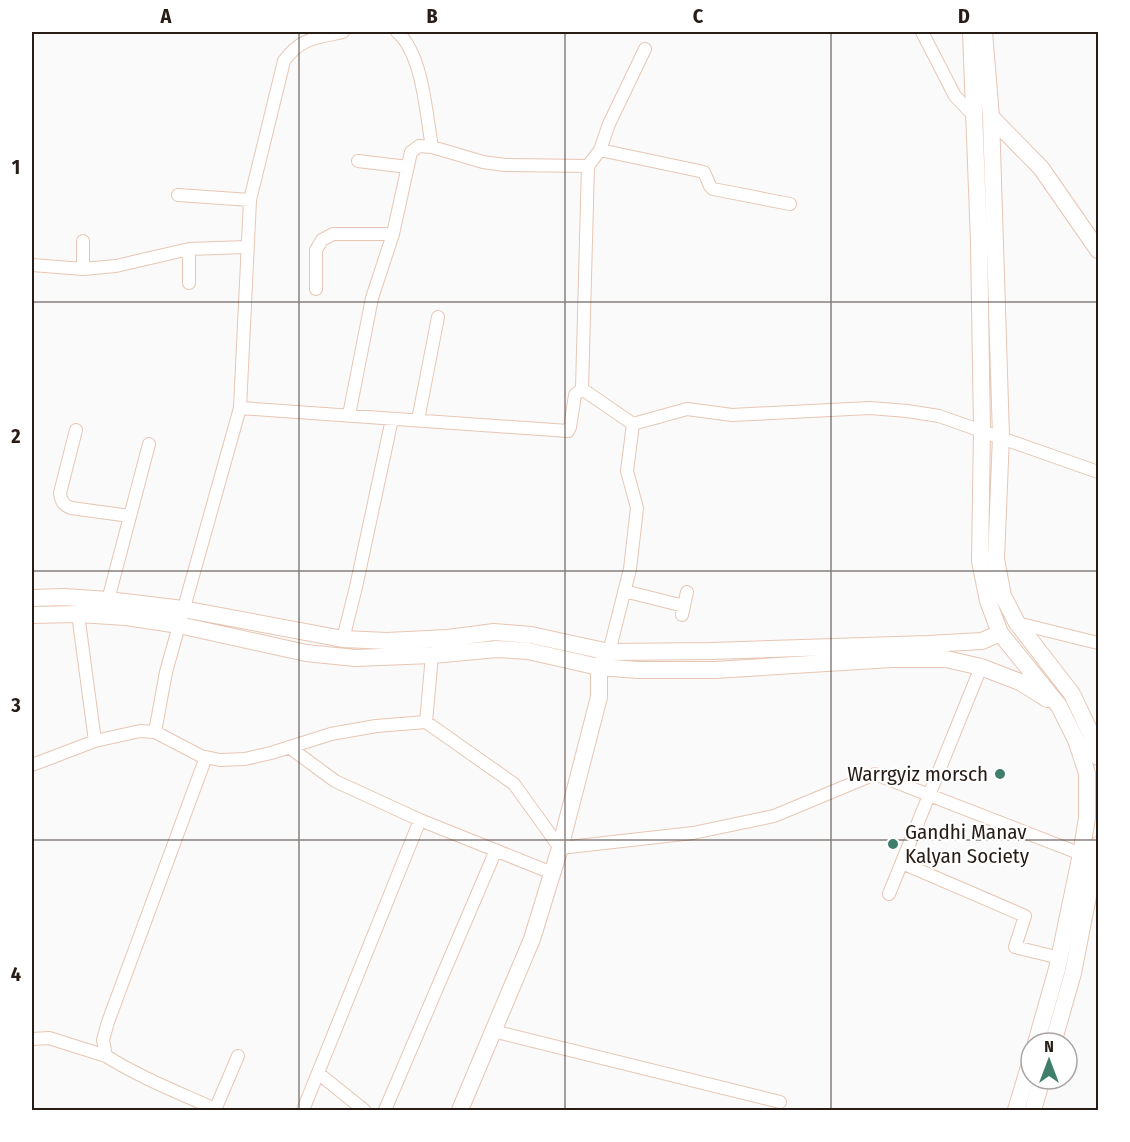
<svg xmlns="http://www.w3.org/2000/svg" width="1130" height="1142" font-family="'Fira Sans Condensed',sans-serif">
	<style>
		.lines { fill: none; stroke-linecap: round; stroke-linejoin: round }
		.street-casing { stroke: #e7c6b4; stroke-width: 14 }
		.secondary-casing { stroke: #e7c6b4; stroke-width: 18 }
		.street { stroke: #fff; stroke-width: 12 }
		.secondary { stroke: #fff; stroke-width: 16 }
		.grid { fill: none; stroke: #281c16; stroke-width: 1.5; stroke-opacity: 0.55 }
		.poi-dot { fill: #3f7e6b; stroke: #fff; stroke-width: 2 }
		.labels { text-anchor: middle; stroke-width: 4.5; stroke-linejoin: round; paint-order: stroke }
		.poi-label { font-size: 21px; fill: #281c16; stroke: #fff; text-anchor: end }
		.neatline { fill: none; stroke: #281c16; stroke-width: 2 }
		.grid-label { font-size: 20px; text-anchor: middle; font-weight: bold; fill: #281c16 }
	</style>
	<rect width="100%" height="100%" fill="#fafafa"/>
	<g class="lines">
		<defs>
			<path id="street" d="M 397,32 C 423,54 426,114 432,147 L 483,162 L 505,165 L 588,166
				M 922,32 L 955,96 L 976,118
				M 600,150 L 704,172 L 710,186 L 713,189 L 790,204
				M 358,161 L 408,167
				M 178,195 L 250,200
				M 83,241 L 83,269
				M 189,249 L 189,283
				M 32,265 L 83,269 L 116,266 L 189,249 L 246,247
				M 316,289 L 316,250 L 322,240 L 333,234 L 393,234
				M 240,408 L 568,431 L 570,427 L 575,395 L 582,389
				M 349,415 L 372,298 L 393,234 L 411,152 L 419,146 L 432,147
				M 418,420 L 438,317
				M 633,424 L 687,409 L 732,415 L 870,408 L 907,411 L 939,416 L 1098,472
				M 76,430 L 60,493 C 61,501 63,505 71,508 L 130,516
				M 624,591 L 684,606
				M 108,600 L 149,444
				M 78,614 L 95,741
				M 682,615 L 687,592
				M 1017,623 L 1098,643
				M 343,639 L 356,587 L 392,419
				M 609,652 L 630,569 L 637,508 L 627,471 L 633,424 L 582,389 L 588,166 L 600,150 L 609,124 L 645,49
				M 426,722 L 432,655
				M 155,732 L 166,672 L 240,408 L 250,200 L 284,61 C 300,38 316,38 343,32
				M 289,747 L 335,781 L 420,820 L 552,873
				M 206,757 L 108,1022 L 103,1040 L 106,1056 C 141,1078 180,1093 217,1110
				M 32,765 L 95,741 L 140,731 L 155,732 L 201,756 L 220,760 L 245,759 L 271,753 L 331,734 L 376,726 L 426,722 L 514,784 L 560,848 L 693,833 L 774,816 L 875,774 L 1081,854
				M 902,863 L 1025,916 L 1015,947 L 1060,958
				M 889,894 L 981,667
				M 493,1031 L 780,1102
				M 32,1039 L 49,1038 L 106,1056
				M 318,1073 L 364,1110
				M 215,1110 L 238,1056
				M 303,1110 L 420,820
				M 385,1110 L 496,850"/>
			<path id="secondary" d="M 971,32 L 979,242 L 982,430 L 980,561 L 988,601 L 1000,633 L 1059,706 L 1076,740 L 1087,773 L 1087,818 L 1081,854 L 1057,969 L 1036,1043
				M 984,32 L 991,117 L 1001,436 L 996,559 L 1003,596 L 1017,623 L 1072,694 L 1091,734 L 1098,757
				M 991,117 L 1041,168 L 1098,250
				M 32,598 L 64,597 L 108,600 L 183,609 L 343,639 L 387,641 L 448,638 L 494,632 L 531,635 L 609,652 L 711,651 L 928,644 L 982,641 L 1000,633
				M 32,615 L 78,614 L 126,617 L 179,625 L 306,653 L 355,658 L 432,655 L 497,649 L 528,651 L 599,667 L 638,670 L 714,670 L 892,659 L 946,659 L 981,667 L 1020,682 L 1047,699
				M 1053,1043 L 1073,973 L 1098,845
				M 460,1110 L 532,939 L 560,848 L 599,697 L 599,667 L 604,660
				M 1016,1110 L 1031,1060
				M 1033,1110 L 1042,1079"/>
		</defs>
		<!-- street casing -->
		<use href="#street" class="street-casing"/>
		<!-- secondary casing -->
		<use href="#secondary" class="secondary-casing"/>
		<!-- street -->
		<use href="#street" class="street"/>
		<!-- secondary -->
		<use href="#secondary" class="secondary"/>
	</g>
	<!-- grid -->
	<path class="grid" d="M 299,32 L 299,1110M 565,32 L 565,1110M 831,32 L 831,1110M 32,302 L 1098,302M 32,571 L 1098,571M 32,840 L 1098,840"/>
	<!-- markers -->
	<g class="poi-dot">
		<circle cx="1000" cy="774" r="6"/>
		<circle cx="893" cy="844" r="6"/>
	</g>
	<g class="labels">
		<!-- poi labels -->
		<g class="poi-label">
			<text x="988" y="781">Warrgyiz morsch</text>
			<text x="905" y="839" text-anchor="start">Gandhi Manav<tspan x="905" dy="24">Kalyan Society</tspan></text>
		</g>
	</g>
	<!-- border -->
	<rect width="1130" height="1142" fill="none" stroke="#ffffff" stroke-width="66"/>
	<!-- north arrow -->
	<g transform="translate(1049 1061)"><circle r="28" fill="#ffffff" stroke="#a9a4a2" stroke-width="1.5"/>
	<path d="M0-4.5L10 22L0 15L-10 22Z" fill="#3f7e6b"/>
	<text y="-9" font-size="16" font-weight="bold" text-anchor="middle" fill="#281c16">N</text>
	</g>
	<rect x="33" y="33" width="1064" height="1076" class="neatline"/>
	<g class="grid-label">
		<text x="166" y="23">A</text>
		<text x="432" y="23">B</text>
		<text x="698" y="23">C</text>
		<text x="964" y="23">D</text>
		<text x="16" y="174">1</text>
		<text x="16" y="443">2</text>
		<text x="16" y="712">3</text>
		<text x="16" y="981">4</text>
	</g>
</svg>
